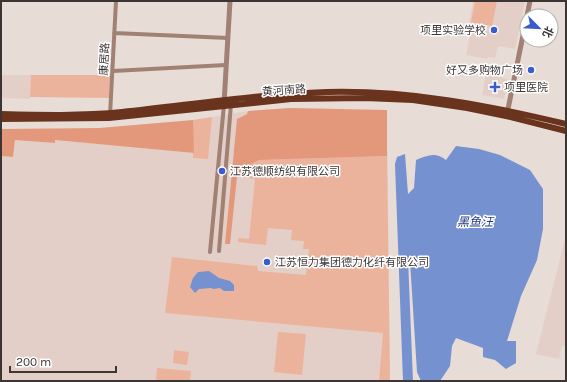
<svg xmlns="http://www.w3.org/2000/svg" width="567" height="382" font-family="Karla,'Noto Sans SC',sans-serif">
	<style>
		.built { fill: #e3cfc7 }
		.green { fill: #ecb39c }
		.forest { fill: #e4987b }
		.water { fill: #7691d0 }
		.lines { fill: none; stroke-linecap: round; stroke-linejoin: round }
		.minor { stroke: #a18174; stroke-width: 4 }
		.tertiary { stroke: #a18174; stroke-width: 5 }
		.primary { stroke: #69331d; stroke-width: 6 }
		.poi-dot { fill: #385ece; stroke: #fff; stroke-width: 1.5 }
		.labels { text-anchor: middle; stroke-width: 3; stroke-linejoin: round; paint-order: stroke }
		.poi-label { font-size: 11px; fill: #3b3634; stroke: #fff; text-anchor: start }
		.street-label { font-size: 11px; fill: #3b3634; stroke: #fff }
		.water-label { font-size: 12px; font-style: italic; fill: #233c87; stroke: #fff }
	</style>
	<rect width="100%" height="100%" fill="#e8dcd7"/>
	<!-- built -->
	<path class="built" d="M 473,1 L 525,1 L 515,49 L 498,46 L 495,58 L 488,57 L 487,59 L 466,55 L 471,31 L 468,30 Z
		M 486,74 L 508,79 L 504,99 L 482,95 Z
		M 1,75 L 31,75 L 30,99 L 1,98 Z
		M 290,108 L 387,110 L 390,381 L 1,381 L 1,156 L 13,157 L 15,140 L 55,143 L 55,140 L 193,153 L 193,120 L 248,111 Z
		M 566,235 L 566,346 L 562,346 L 559,359 L 536,354 Z"/>
	<!-- green -->
	<path class="green" d="M 475,1 L 497,1 L 492,26 L 471,22 Z
		M 31,75 L 110,75 L 109,98 L 30,97 Z
		M 212,117 L 208,159 L 193,158 L 193,120 Z
		M 387,156 L 390,381 L 379,381 L 383,333 L 165,313 L 172,257 L 257,266 L 258,271 L 306,275 L 309,249 L 303,249 L 304,241 L 291,240 L 292,230 L 268,228 L 266,245 L 238,242 L 238,238 L 249,239 L 255,179 L 241,177 L 242,169 L 259,160 Z
		M 278,332 L 306,334 L 302,375 L 274,372 Z
		M 174,350 L 189,352 L 187,365 L 173,363 Z
		M 157,368 L 191,371 L 190,381 L 156,381 Z"/>
	<!-- forest -->
	<path class="forest" d="M 290,108 L 387,110 L 387,156 L 259,160 L 242,169 L 241,177 L 237,177 L 230,244 L 225,244 L 237,119 L 247,114 L 248,111 Z
		M 193,120 L 194,153 L 55,140 L 55,143 L 15,140 L 13,157 L 1,156 L 1,129 L 99,128 Z"/>
	<!-- water -->
	<path class="water" d="M 456,146 L 479,149 L 500,155 L 530,170 L 543,189 L 543,229 L 537,260 L 521,296 L 507,341 L 516,341 L 516,363 L 506,369 L 495,360 L 483,357 L 483,348 L 456,338 L 452,346 L 450,366 L 440,381 L 421,381 L 417,372 L 410,261 L 408,259 L 413,381 L 403,381 L 395,164 L 397,157 L 405,154 L 408,194 L 414,188 L 416,160 C 428,155 436,152 446,160 Z
		M 209,271 L 219,278 L 230,281 L 234,285 L 234,291 L 224,291 L 220,288 L 213,289 L 211,288 L 199,289 L 195,293 L 190,287 L 193,278 L 198,272 Z"/>
	<g class="lines">
		<!-- minor -->
		<path class="minor" d="M 114,33 L 228,38
			M 113,71 L 226,65
			M 110,115 L 116,1
			M 219,251 L 231,104
			M 210,252 L 224,105"/>
		<!-- tertiary -->
		<path class="tertiary" d="M 224,104 L 230,1
			M 507,114 L 530,1"/>
		<!-- primary -->
		<path class="primary" d="M 1,114 C 41,115 82,116 122,112 C 190,105 258,94 327,92 C 409,90 487,105 566,124
			M 1,119 L 109,118 L 291,99 L 365,98 L 413,100 L 467,108 L 506,116 L 566,131"/>
	</g>
	<!-- markers -->
	<g class="poi-dot">
		<circle cx="494" cy="30" r="4"/>
		<circle cx="531" cy="70" r="4"/>
		<path d="M493 81h4v4h4v4h-4v4h-4v-4h-4v-4h4z"/>
		<circle cx="222" cy="171" r="4"/>
		<circle cx="267" cy="262" r="4"/>
	</g>
	<g class="labels">
		<!-- poi labels -->
		<g class="poi-label">
			<text x="486" y="34" text-anchor="end">项里实验学校</text>
			<text x="523" y="74" text-anchor="end">好又多购物广场</text>
			<text x="504" y="91">项里医院</text>
			<text x="230" y="175">江苏德顺纺织有限公司</text>
			<text x="275" y="266">江苏恒力集团德力化纤有限公司</text>
		</g>
		<!-- street labels -->
		<g class="street-label">
			<text transform="translate(104 59) rotate(-87)" y="4">康居路</text>
			<text transform="translate(284 90) rotate(-4)" y="4">黄河南路</text>
		</g>
		<!-- water labels -->
		<g class="water-label">
			<text x="475" y="226">黑鱼汪</text>
		</g>
	</g>
	<!-- border -->
	<rect width="567" height="382" fill="none" stroke="#3b3634" stroke-width="4"/>
	<!-- north arrow -->
	<g transform="translate(539 28) rotate(114)"><circle r="19" fill="#ffffff" stroke="#b1afae"/>
	<path d="M0-3L7 15L0 10L-7 15Z" fill="#385ece"/>
	<text y="-6" font-size="11" font-weight="bold" text-anchor="middle" fill="#3b3634">北</text>
	</g>
	<!-- scale -->
	<path d="M10 366v6h106v-6" fill="none" stroke="#3b3634" stroke-width="2"/>
	<text x="16" y="366" font-size="12" fill="#3b3634" stroke="#ffffff" stroke-width="3" paint-order="stroke">200 m</text>
</svg>
